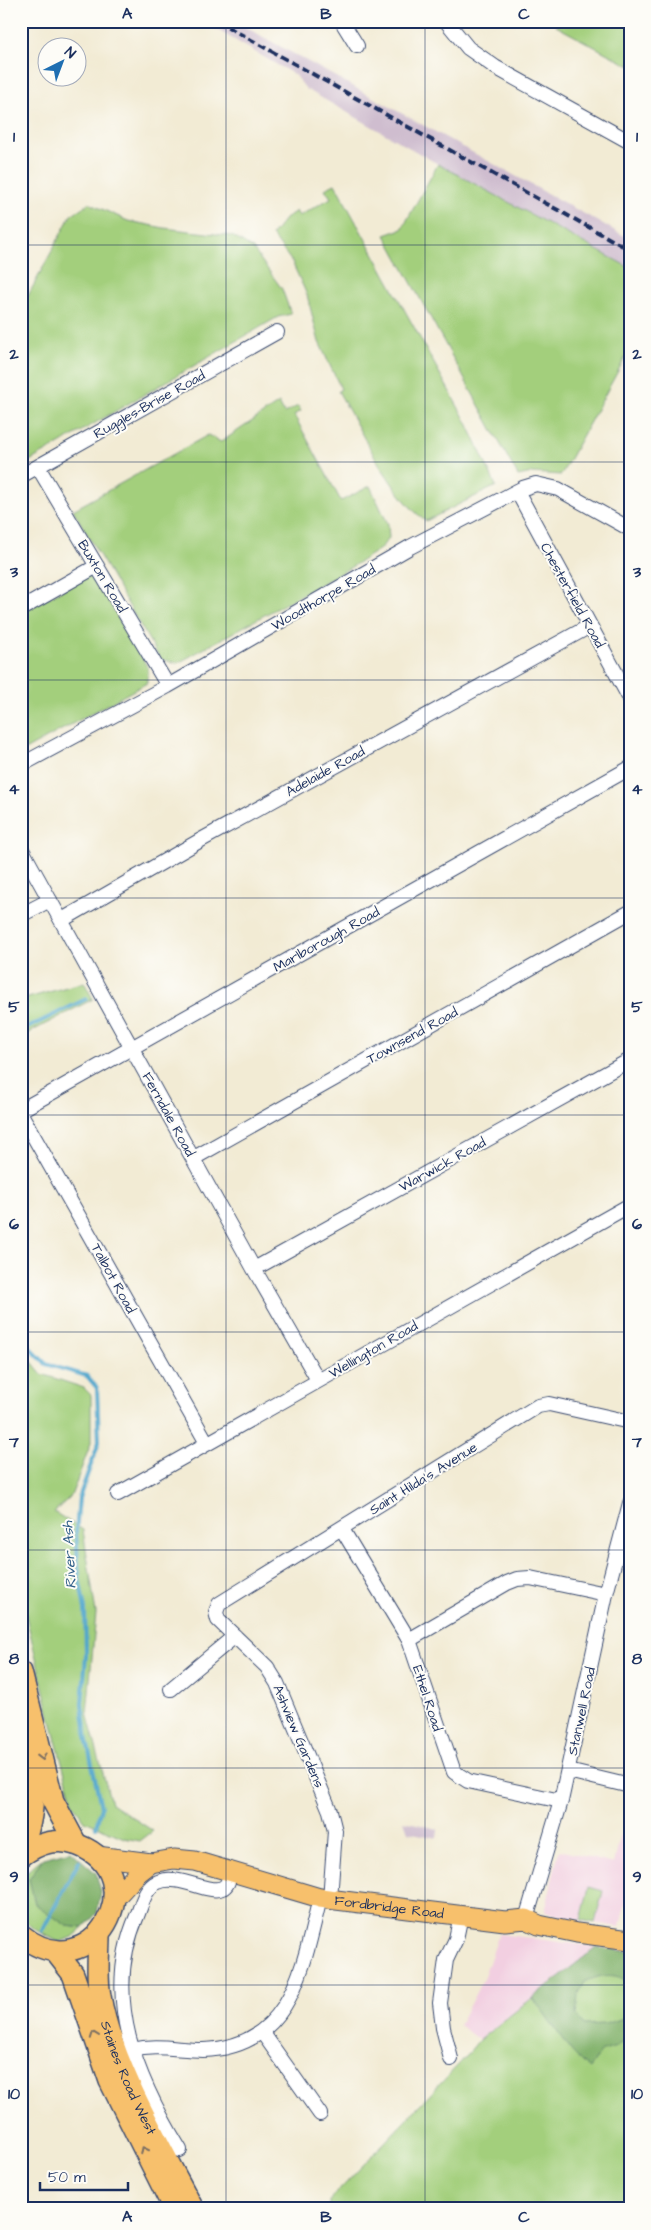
<svg xmlns="http://www.w3.org/2000/svg" width="651" height="2230" font-family="'Architects Daughter',sans-serif">
	<style>
		.built { fill: #f2cfe1 }
		.industrial { fill: #cfbdcf }
		.green { fill: #a3cf7c; stroke: #5f7f6d }
		.forest { fill: #82b26c; stroke: #4e7065 }
		.lines { fill: none; stroke-linecap: round; stroke-linejoin: round }
		.stream { stroke: #50a6cc; stroke-width: 4 }
		.minor-casing { stroke: #3b4b70; stroke-width: 16 }
		.major-casing { stroke: #3b4b70; stroke-width: 21 }
		.highway-casing { stroke: #3b4b70; stroke-width: 24 }
		.minor { stroke: #fff; stroke-width: 14 }
		.major { stroke: #f7c06c; stroke-width: 19 }
		.highway { stroke: #f7c06c; stroke-width: 21 }
		.rail { stroke: #1b2f5e; stroke-width: 4; stroke-dasharray: 8 4; stroke-linecap: butt }
		.oneway { stroke: #7e7064 }
		.grid { fill: none; stroke: #1b2f5e; stroke-width: 1; stroke-opacity: 0.55 }
		.labels { text-anchor: middle; stroke-width: 4; stroke-linejoin: round; paint-order: stroke }
		.street-label { font-size: 14px; fill: #1b2f5e; stroke: #fdfcf7 }
		.water-label { font-size: 15px; font-style: italic; fill: #305f8a; stroke: #fdfcf7 }
		.neatline { fill: none; stroke: #1b2f5e; stroke-width: 2 }
		.grid-label { font-size: 16px; text-anchor: middle; font-weight: bold; fill: #1b2f5e }
	</style>
	<rect width="100%" height="100%" fill="#fdfcf7"/>
	<filter id="ink" filterUnits="userSpaceOnUse"><feTurbulence type="fractalNoise" baseFrequency=".02" numOctaves="2"/><feDisplacementMap in="SourceGraphic" scale="10" xChannelSelector="R" yChannelSelector="G"/><feConvolveMatrix kernelMatrix="1 2 1 2 8 2 1 2 1" color-interpolation-filters="sRGB"/></filter>
	<filter id="wash" filterUnits="userSpaceOnUse"><feTurbulence type="fractalNoise" baseFrequency=".0096" numOctaves="4" result="noise"/><feDisplacementMap in="SourceGraphic" scale="20" xChannelSelector="R" yChannelSelector="G"/><feGaussianBlur stdDeviation="1.12" result="paint"/><feColorMatrix in="noise" values="0 0 0 0 0 0 0 0 0 0 0 0 0 0 0 0 0 1.4 0 .05"/><feComposite in="paint" operator="in"/></filter>
	<g filter="url(#wash)">
		<rect width="100%" height="100%" fill="#f2ebd4"/>
		<!-- built -->
		<path class="built" d="M 629,1797 L 630,1883 L 620,1927 L 581,1921 L 545,1912 L 559,1850 L 614,1864 Z
			M 499,1934 L 597,1947 L 479,2040 L 459,2025 L 484,1977 Z"/>
		<!-- industrial -->
		<path class="industrial" d="M 208,21 L 234,21 L 630,239 L 630,268 L 438,164 L 306,89 L 295,75 L 207,24 Z
			M 404,1821 L 438,1829 L 437,1838 L 408,1832 Z"/>
		<!-- green -->
		<path class="green" d="M 561,21 L 630,21 L 630,66 L 556,26 Z
			M 438,164 L 630,268 L 630,349 L 561,475 L 532,473 L 518,476 L 385,235 L 402,229 Z
			M 335,184 L 467,423 L 496,486 L 426,521 C 392,497 359,427 338,391 L 341,389 L 319,342 L 307,295 L 292,262 L 272,235 L 286,218 L 296,211 L 299,216 L 331,198 L 325,189 Z
			M 89,203 L 128,221 L 164,228 L 232,236 L 253,249 L 282,289 L 291,314 L 278,317 L 21,466 L 21,309 L 71,215 Z
			M 279,403 L 284,413 L 298,406 L 301,411 L 294,415 L 341,501 L 370,486 L 388,524 L 389,538 L 380,549 L 353,566 L 178,663 L 160,659 L 73,510 L 208,435 L 221,442 Z
			M 91,573 L 148,668 L 147,683 L 21,752 L 21,613 Z
			M 84,982 L 93,999 L 21,1037 L 21,1000 Z
			M 21,1349 L 42,1374 L 84,1388 L 91,1395 L 91,1443 L 71,1496 L 54,1512 L 83,1530 L 96,1613 L 87,1713 L 111,1803 L 153,1831 L 140,1841 L 124,1838 L 85,1821 L 73,1804 L 54,1733 L 21,1595 Z
			M 43,1858 L 29,1879 L 67,1926 L 83,1928 L 73,1937 L 59,1942 C 47,1935 26,1928 21,1915 C 21,1882 15,1879 43,1858 Z
			M 589,1887 L 603,1891 L 595,1923 L 581,1920 Z
			M 597,1947 L 630,1952 L 630,2209 L 329,2209 L 329,2201 L 461,2062 L 479,2040 Z"/>
		<!-- forest -->
		<path class="forest" d="M 71,1851 L 96,1873 L 101,1892 L 97,1913 L 83,1928 L 67,1926 L 35,1904 L 29,1879 L 43,1858 Z
			M 597,1947 L 630,1952 L 630,1984 C 617,1971 599,1975 585,1982 L 578,1995 L 576,2015 L 584,2025 L 605,2024 L 630,2016 L 630,2035 L 616,2047 L 600,2052 L 590,2069 C 565,2050 553,2021 532,1998 Z"/>
		<g class="lines">
			<!-- stream -->
			<path class="stream" d="M 21,1031 L 86,999
				M 21,1325 L 30,1348 L 46,1364 L 87,1376 L 97,1388 L 99,1442 L 79,1498 L 76,1532 L 79,1578 L 85,1609 L 86,1655 L 82,1704 L 87,1741 L 101,1807 L 96,1827
				M 42,1931 L 79,1861"/>
		</g>
	</g>
	<g filter="url(#ink)">
		<g class="lines">
			<defs>
				<path id="minor" d="M 348,21 L 344,25 L 357,46
					M 446,21 L 468,48 L 495,67 L 630,142
					M 38,467 L 168,686
					M 21,476 L 277,332
					M 517,491 L 630,699
					M 21,609 L 97,566
					M 21,765 L 168,686 L 410,547 L 523,488 L 536,484 L 558,489 L 630,529
					M 21,848 L 254,1269 L 318,1380
					M 21,915 L 50,900
					M 62,920 L 201,840 L 590,626
					M 21,1110 L 630,768
					M 21,1114 L 207,1443
					M 194,1158 L 630,912
					M 254,1269 L 630,1060
					M 118,1494 L 630,1205
					M 342,1529 L 409,1640 L 454,1772 L 468,1781 L 561,1801
					M 409,1640 L 507,1583 L 517,1579 L 530,1578 L 606,1594
					M 171,1689 L 235,1636
					M 568,1771 L 630,1786
					M 330,1899 L 335,1831 L 330,1811 L 277,1683 L 267,1667 L 218,1620 L 216,1612 L 219,1604 L 538,1406 L 549,1404 L 630,1422
					M 526,1919 L 561,1801 L 606,1594 L 630,1503
					M 262,2032 L 320,2114
					M 131,2050 C 159,2044 177,2050 203,2050 C 292,2048 303,1966 320,1898
					M 451,2059 L 443,2028 L 440,2003 L 446,1960 L 456,1939 L 461,1915
					M 180,2150 C 137,2079 101,1998 137,1916 C 142,1904 145,1887 158,1882 C 178,1873 209,1895 222,1888 C 228,1886 229,1878 231,1872"/>
				<g id="major">
					<path id="s1" d="M 97,1856 L 151,1863 L 174,1859 L 195,1861 L 320,1898 L 505,1921 L 526,1919 L 539,1925 L 577,1933 L 630,1940"/>
					<path d="M 114,1899 L 138,1873 L 151,1863"/>
				</g>
				<g id="highway">
					<path d="M 21,1672 L 53,1801 L 76,1844"/>
					<path d="M 21,1745 C 34,1793 38,1804 21,1852"/>
					<path d="M 21,1856 C 39,1843 57,1837 78,1845 C 157,1876 92,1993 21,1935"/>
					<path id="s2" d="M 99,1935 C 99,1955 96,1975 100,1996 C 111,2064 161,2147 193,2209"/>
					<path d="M 55,1951 L 73,1974 L 110,2081 L 174,2209"/>
				</g>
			</defs>
			<!-- minor casing -->
			<use href="#minor" class="minor-casing"/>
			<!-- major casing -->
			<use href="#major" class="major-casing"/>
			<!-- highway casing -->
			<use href="#highway" class="highway-casing"/>
			<!-- minor -->
			<use href="#minor" class="minor"/>
			<!-- major -->
			<use href="#major" class="major"/>
			<!-- highway -->
			<use href="#highway" class="highway"/>
			<!-- rail -->
			<path class="rail" d="M 217,21 L 630,250"/>
		</g>
		<!-- one-way arrows -->
		<defs><path id="oneway-chevron" d="M-2-3.5L2.5 0L-2 3.5" fill="none" stroke-width="1.6" stroke-linecap="round" stroke-linejoin="round" transform="scale(1.25)"/></defs>
		<g class="oneway">
			<use href="#oneway-chevron" transform="translate(42 1757) rotate(76)"/>
			<use href="#oneway-chevron" transform="translate(94 2035) rotate(-110)"/>
			<use href="#oneway-chevron" transform="translate(144 2150) rotate(-117)"/>
		</g>
	</g>
	<!-- grid -->
	<path class="grid" d="M 226,21 L 226,2209M 425,21 L 425,2209M 21,245 L 630,245M 21,462 L 630,462M 21,680 L 630,680M 21,898 L 630,898M 21,1115 L 630,1115M 21,1332 L 630,1332M 21,1550 L 630,1550M 21,1768 L 630,1768M 21,1985 L 630,1985"/>
	<g class="labels">
		<!-- street labels -->
		<g class="street-label">
			<text transform="translate(149 404) rotate(-29)" y="5">Ruggles-Brise Road</text>
			<text transform="translate(103 576) rotate(59)" y="5">Buxton Road</text>
			<text transform="translate(573 595) rotate(61)" y="5">Chesterfield Road</text>
			<text transform="translate(323 597) rotate(-30)" y="5">Woodthorpe Road</text>
			<text transform="translate(325 771) rotate(-29)" y="5">Adelaide Road</text>
			<text transform="translate(326 939) rotate(-29)" y="5">Marlborough Road</text>
			<text transform="translate(412 1035) rotate(-29)" y="5">Townsend Road</text>
			<text transform="translate(169 1114) rotate(61)" y="5">Ferndale Road</text>
			<text transform="translate(442 1164) rotate(-29)" y="5">Warwick Road</text>
			<text transform="translate(114 1278) rotate(61)" y="5">Talbot Road</text>
			<text transform="translate(373 1349) rotate(-30)" y="5">Wellington Road</text>
			<text transform="translate(423 1478) rotate(-32)" y="5">Saint Hilda's Avenue</text>
			<text transform="translate(428 1698) rotate(72)" y="5">Ethel Road</text>
			<text transform="translate(581 1711) rotate(-78)" y="5">Stanwell Road</text>
			<text transform="translate(299 1736) rotate(67)" y="5">Ashview Gardens</text>
			<text dy="5" stroke="none"><textPath href="#s1" startOffset="299">Fordbridge Road</textPath></text>
			<text dy="5" stroke="none"><textPath href="#s2" startOffset="148">Staines Road West</textPath></text>
		</g>
		<!-- water labels -->
		<g class="water-label">
			<text transform="translate(69 1555) rotate(-93)" y="5">River Ash</text>
		</g>
	</g>
	<!-- margin -->
	<rect width="651" height="2230" fill="none" stroke="#fdfcf7" stroke-width="55"/>
	<!-- north arrow -->
	<g transform="translate(62 62) rotate(42)"><circle r="24" fill="#fdfcf7" stroke="#a3aaba"/>
	<path d="M0-4L9 19L0 12L-9 19Z" fill="#1f6fb2"/>
	<text y="-8" font-size="14" font-weight="bold" text-anchor="middle" fill="#1b2f5e">N</text>
	</g>
	<!-- scale -->
	<path d="M40 2182v8h88v-8" fill="none" stroke="#1b2f5e" stroke-width="2.5"/>
	<text x="48" y="2182" font-size="15" fill="#1b2f5e" stroke="#fdfcf7" stroke-width="4" paint-order="stroke">50 m</text>
	<rect x="28" y="28" width="596" height="2174" class="neatline"/>
	<g class="grid-label">
		<text x="127" y="19">A</text>
		<text x="326" y="19">B</text>
		<text x="524" y="19">C</text>
		<text x="14" y="142">1</text>
		<text x="637" y="142">1</text>
		<text x="14" y="359">2</text>
		<text x="637" y="359">2</text>
		<text x="14" y="577">3</text>
		<text x="637" y="577">3</text>
		<text x="14" y="794">4</text>
		<text x="637" y="794">4</text>
		<text x="14" y="1012">5</text>
		<text x="637" y="1012">5</text>
		<text x="14" y="1229">6</text>
		<text x="637" y="1229">6</text>
		<text x="14" y="1447">7</text>
		<text x="637" y="1447">7</text>
		<text x="14" y="1664">8</text>
		<text x="637" y="1664">8</text>
		<text x="14" y="1882">9</text>
		<text x="637" y="1882">9</text>
		<text x="14" y="2099">10</text>
		<text x="637" y="2099">10</text>
		<text x="127" y="2222">A</text>
		<text x="326" y="2222">B</text>
		<text x="524" y="2222">C</text>
	</g>
</svg>
